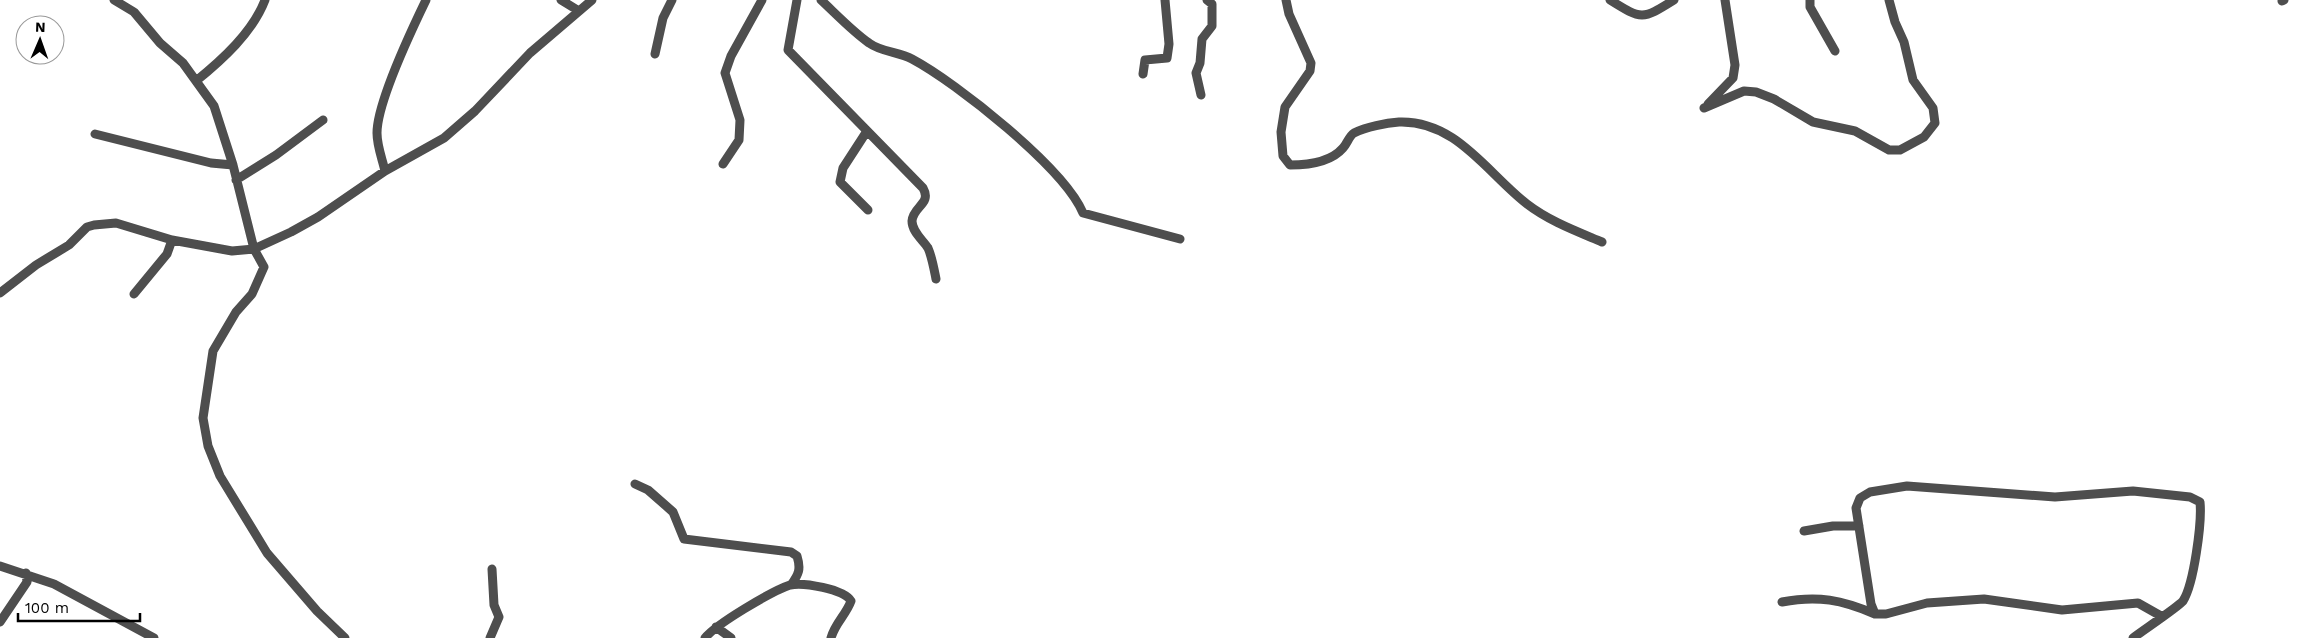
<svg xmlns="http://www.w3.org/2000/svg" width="2323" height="638" font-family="'Work Sans',sans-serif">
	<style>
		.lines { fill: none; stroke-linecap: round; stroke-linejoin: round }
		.minor { stroke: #4e4e4e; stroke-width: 9 }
	</style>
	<rect width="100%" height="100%" fill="#fff"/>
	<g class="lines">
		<!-- minor -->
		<path class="minor" d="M 114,0 L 134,12 L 160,43 L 183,63 L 214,106 L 233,165 L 254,249 L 264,267 L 252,294 L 236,312 L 213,351 L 203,418 L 208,446 L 220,476 L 267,553 L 317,611 L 345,638
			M 561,0 L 579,11
			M 797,0 L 788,50 L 923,188 C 932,204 913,206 912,221 C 912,232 923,240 928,248 C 932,257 934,269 936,279
			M 821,0 C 836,14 852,31 869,43 C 881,52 899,52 912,59 C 957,83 1064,168 1083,213 L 1180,239
			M 1286,0 L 1289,14 L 1311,63 L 1310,71 L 1285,107 L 1281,132 L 1283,156 L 1290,165 C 1308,165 1331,162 1343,148 C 1347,144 1349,136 1354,133 C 1366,127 1386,123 1399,122 C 1456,120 1487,173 1527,204 C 1549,221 1576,231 1602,242
			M 1610,0 C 1642,20 1642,20 1674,0
			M 1810,0 L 1810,7 L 1835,51
			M 2282,1 L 2284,0
			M 655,54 L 663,18 L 672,0
			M 1143,74 L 1145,60 L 1167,58 L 1169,44 L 1165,0
			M 196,81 C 222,60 253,32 265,0
			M 1201,95 L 1196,73 L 1200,63 L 1202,39 L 1212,26 L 1212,4 L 1207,0
			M 1708,104 L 1733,78 L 1735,65 L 1725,0
			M 1704,108 L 1744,91 L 1756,92 L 1774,99 L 1813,122 L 1855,131 L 1889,150 L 1900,150 L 1924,137 L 1935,123 L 1933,108 L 1913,80 L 1904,42 L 1895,22 L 1889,0
			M 867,131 L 843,168 L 840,182 L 868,210
			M 95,134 L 211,163 L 233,165
			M 723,164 L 739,140 L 740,120 L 725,73 L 731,56 L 762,0
			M 385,171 C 382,158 377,146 377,133 C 377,103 412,29 426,0
			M 236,180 L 276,155 L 323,120
			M 0,293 L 36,265 L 69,245 L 87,227 L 94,225 L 116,223 L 172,240 L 232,251 L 254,249 L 291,232 L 318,217 L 385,171 L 444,138 L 475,111 L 530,53 L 592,0
			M 134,294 L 167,254 L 172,240
			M 635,484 L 648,490 L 673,512 L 684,539 L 791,552 L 797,556 C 801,569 799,574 791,585
			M 1804,531 L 1833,526 L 1859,526
			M 0,566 L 54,584 L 154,638
			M 1782,602 C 1818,595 1842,600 1875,614
			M 0,622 L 27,582 L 26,573
			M 716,627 L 731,638
			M 490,638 L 499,617 L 494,605 L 492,569
			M 705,638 C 716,624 772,591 790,585 C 803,582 844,589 851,601 C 846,615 835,623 831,638
			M 2133,638 C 2142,631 2178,607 2183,601 C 2194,584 2202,522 2200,502 L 2190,497 L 2133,491 L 2055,497 L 1907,486 L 1870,492 L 1860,498 L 1856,508 L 1871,604 L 1875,614 L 1886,614 L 1927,603 L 1984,599 L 2062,610 L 2138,603 L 2161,616"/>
	</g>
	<!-- north arrow -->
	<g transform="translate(40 40) rotate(2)"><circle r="24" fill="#ffffff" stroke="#999999"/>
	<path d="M0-4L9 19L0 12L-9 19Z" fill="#000000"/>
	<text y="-8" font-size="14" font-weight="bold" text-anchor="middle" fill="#000000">N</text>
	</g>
	<!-- scale -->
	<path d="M18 613v8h122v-8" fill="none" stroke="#000000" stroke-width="2.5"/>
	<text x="25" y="613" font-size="15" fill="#000000" stroke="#ffffff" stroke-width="4" paint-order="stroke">100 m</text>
</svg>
